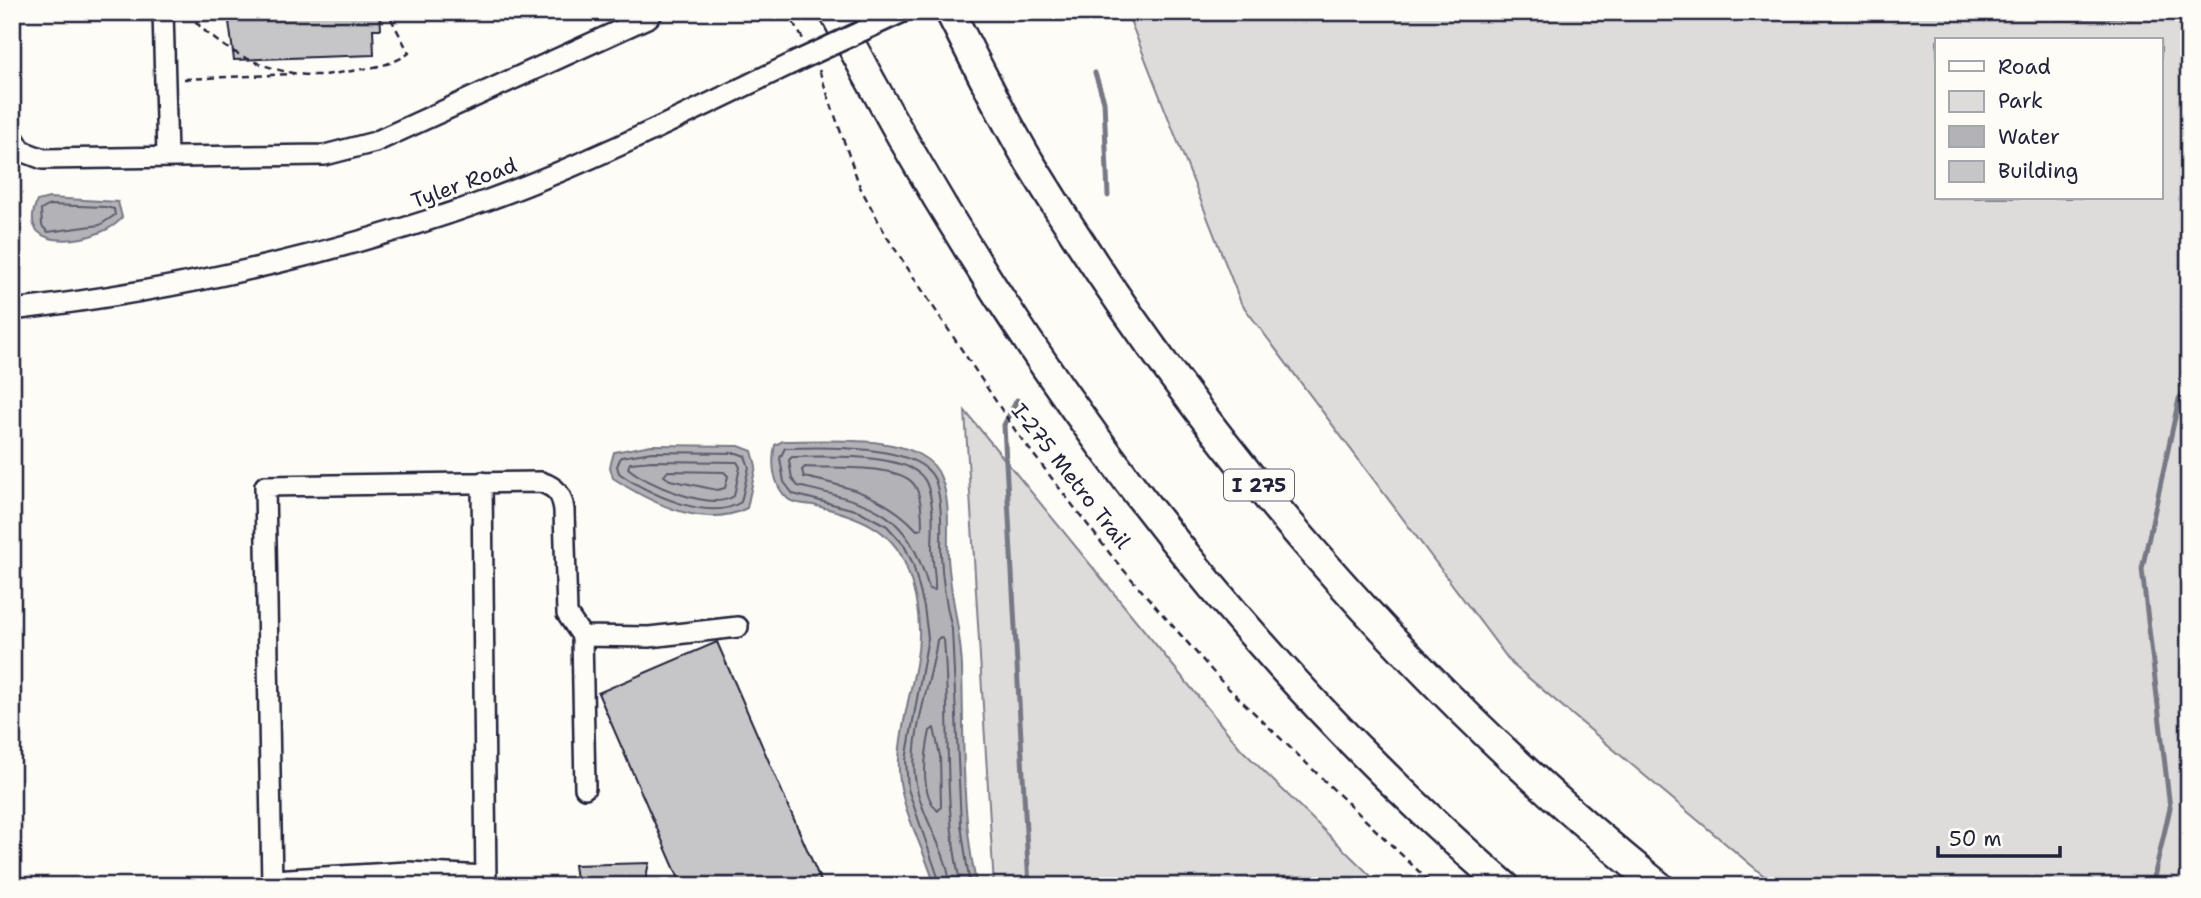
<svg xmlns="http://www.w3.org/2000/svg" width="2201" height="898" font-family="'Shantell Sans',sans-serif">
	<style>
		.green { fill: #dddcdb; stroke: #807f8b; stroke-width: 2; fill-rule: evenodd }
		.water { fill: #b2b2b7; stroke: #787885; stroke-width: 2 }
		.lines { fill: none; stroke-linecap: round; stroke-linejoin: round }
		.shore { stroke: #5c5c6d; stroke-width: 2 }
		.stream { stroke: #787885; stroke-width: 5 }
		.building { fill: #c6c6c8; stroke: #22223b; stroke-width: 2 }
		.minor-casing { stroke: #22223b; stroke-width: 24 }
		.highway-casing { stroke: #22223b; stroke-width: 33 }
		.path { stroke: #22223b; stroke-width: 2.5; stroke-dasharray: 7 5; stroke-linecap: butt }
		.minor { stroke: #fdfcf7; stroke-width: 19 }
		.highway { stroke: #fdfcf7; stroke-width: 28 }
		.minor-bridge-casing { stroke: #22223b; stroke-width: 24; stroke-linecap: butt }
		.minor-bridge { stroke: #fdfcf7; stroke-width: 19 }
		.labels { text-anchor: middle; stroke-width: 6; stroke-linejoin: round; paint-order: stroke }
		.shield { fill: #fdfcf7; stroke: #646373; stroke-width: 2 }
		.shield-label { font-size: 19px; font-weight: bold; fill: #22223b }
		.street-label { font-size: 21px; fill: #22223b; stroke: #fdfcf7 }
	</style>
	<rect width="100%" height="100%" fill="#fdfcf7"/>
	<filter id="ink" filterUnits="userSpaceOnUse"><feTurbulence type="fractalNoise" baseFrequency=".0143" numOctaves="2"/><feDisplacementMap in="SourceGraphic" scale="14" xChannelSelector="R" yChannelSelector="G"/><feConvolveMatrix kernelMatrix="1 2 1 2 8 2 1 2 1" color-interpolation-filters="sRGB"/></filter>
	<g filter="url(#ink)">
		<!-- green -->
		<path class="green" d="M 1147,12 L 2054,12 L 2055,20 L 2189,15 L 2189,886 L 1776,886 L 1512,664 L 1241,303 L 1128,15 ZM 1937,40 L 2161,40 L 2161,198 L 1937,198 Z
			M 965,411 L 1241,749 L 1381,886 L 994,886 Z"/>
		<!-- water -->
		<path class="water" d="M 49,198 L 118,202 L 122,217 C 108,241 12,259 37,201 Z
			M 783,441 C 821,441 888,436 920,455 C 929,460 938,468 941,478 C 951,502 947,532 948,557 C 950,595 961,631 962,668 C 964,737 961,818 977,886 L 935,886 C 923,844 896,803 899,759 C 904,682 937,648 906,566 C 891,525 852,515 813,505 C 806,504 794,504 788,499 C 773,486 771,463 775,445 Z
			M 651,445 L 739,446 L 752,451 L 756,466 L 747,508 C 704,530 649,502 613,478 L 610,467 L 614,452 Z"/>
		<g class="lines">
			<!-- shore -->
			<path class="shore" d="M 50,205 L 105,207 L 114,209 L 115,215 L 100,225 L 48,232 L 42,226 L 41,210 Z
				M 652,452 L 737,453 L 745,456 L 749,467 L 741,502 C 710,523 646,493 619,473 L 617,466 L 621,457 Z
				M 792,457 C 822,457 912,451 926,482 C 934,500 933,527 932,547 C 932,561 936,576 935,590 L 929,589 C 907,508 872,504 798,486 L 792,479 L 789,460 Z
				M 652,461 L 737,462 L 740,467 L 734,496 C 712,512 646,484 628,468 L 630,463 Z
				M 805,467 C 829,469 903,463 915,486 C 921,495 922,518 922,529 L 917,530 C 886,496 847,486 804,477 L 802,470 Z
				M 668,471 L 724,472 L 728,476 L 725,488 L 717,490 L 670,480 L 664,476 Z
				M 934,728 L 940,756 L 941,807 L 938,811 C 919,793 925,754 930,731 Z
				M 941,886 L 908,789 L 906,760 L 928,638 L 924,607 L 913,564 L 904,545 L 887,526 L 859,511 L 793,494 L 784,482 L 780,458 L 785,448 C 819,447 920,443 935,480 C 943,503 941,532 941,555 C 942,580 946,605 952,629 L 961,825 L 970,886
				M 950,886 C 948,852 924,822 917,789 C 906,741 931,687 937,640 L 940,637 L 944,640 C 951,721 942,806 961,886"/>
			<!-- stream -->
			<path class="stream" d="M 1095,73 L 1104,101 L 1108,196
				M 1017,400 L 1004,425 L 1029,886
				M 2152,886 L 2170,808 L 2142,569 L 2179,399 L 2189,385"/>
		</g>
		<!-- building -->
		<path class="building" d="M 236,12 L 380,12 L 381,29 L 373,29 L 374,55 L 234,60 L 228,14 Z
			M 717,642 L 823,886 L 682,886 L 598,693 Z
			M 649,863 L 644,886 L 577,886 L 574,865 Z"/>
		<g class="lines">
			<defs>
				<path id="minor" d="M 163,12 L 167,156
					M 12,135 L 22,151 L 43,159 L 325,155 L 375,142 L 649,17 L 653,12
					M 12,310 C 174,291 334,255 488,200 C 592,162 693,111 793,63
					M 482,482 L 486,886
					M 582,636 L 649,637 L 738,627
					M 272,880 L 408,872 L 486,876
					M 272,886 L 265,486 L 541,482 C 556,487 562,494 564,510 L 567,614 L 582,636 L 585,788"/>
				<path id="highway" d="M 834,12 C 1003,339 1225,644 1505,886
					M 950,12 C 976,63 1001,114 1030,163 C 1196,436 1410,685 1659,886"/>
			</defs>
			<!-- minor casing -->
			<use href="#minor" class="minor-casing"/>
			<!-- highway casing -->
			<use href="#highway" class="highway-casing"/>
			<!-- path -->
			<path class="path" d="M 188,12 C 212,46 258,68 299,74 C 319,77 339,73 358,70 C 376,67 395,64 409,53 L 388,13
				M 787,12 L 803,39
				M 819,70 L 860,187 L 887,237 L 1017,433 L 1114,559 L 1222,682 L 1434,886
				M 184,79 L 293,74"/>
			<!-- minor -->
			<use href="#minor" class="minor"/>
			<!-- highway -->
			<use href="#highway" class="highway"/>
			<defs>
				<path id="minor-bridge" d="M 793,63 L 903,12"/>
			</defs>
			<!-- minor-bridge casing -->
			<use href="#minor-bridge" class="minor-bridge-casing"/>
			<!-- minor-bridge -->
			<use href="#minor-bridge" class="minor-bridge"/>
		</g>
	</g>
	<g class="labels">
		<!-- shield labels -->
		<rect class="shield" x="1224" y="469.5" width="70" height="31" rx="5"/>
		<g class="shield-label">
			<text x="1259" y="492">I 275</text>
		</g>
		<!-- street labels -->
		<g class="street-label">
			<text transform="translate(464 183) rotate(-20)" y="7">Tyler Road</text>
			<text transform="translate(1071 476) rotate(52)" y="7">I-275 Metro Trail</text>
		</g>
	</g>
	<!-- margin -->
	<rect width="2201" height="898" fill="none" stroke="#fdfcf7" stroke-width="42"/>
	<rect x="21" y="21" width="2159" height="856" fill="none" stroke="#22223b" stroke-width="2.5" filter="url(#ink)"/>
	<!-- legend -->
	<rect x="1935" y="38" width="228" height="161" fill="#fdfcf7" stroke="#a5a5ac" stroke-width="2"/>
	<rect x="1949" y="61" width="35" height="10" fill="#fdfcf7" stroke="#a5a5ac" stroke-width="2"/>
	<text x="1998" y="74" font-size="21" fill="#22223b">Road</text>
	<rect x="1949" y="91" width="35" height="21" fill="#dddcdb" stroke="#a5a5ac" stroke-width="2"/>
	<text x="1998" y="108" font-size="21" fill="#22223b">Park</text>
	<rect x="1949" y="126" width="35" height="21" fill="#b2b2b7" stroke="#a5a5ac" stroke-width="2"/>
	<text x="1998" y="144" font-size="21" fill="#22223b">Water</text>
	<rect x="1949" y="161" width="35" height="21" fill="#c6c6c8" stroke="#a5a5ac" stroke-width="2"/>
	<text x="1998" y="178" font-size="21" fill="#22223b">Building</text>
	<!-- scale -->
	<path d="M1938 846v10h122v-10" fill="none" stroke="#22223b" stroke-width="3.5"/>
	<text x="1949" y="846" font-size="21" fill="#22223b" stroke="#fdfcf7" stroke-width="5" paint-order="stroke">50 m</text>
</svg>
